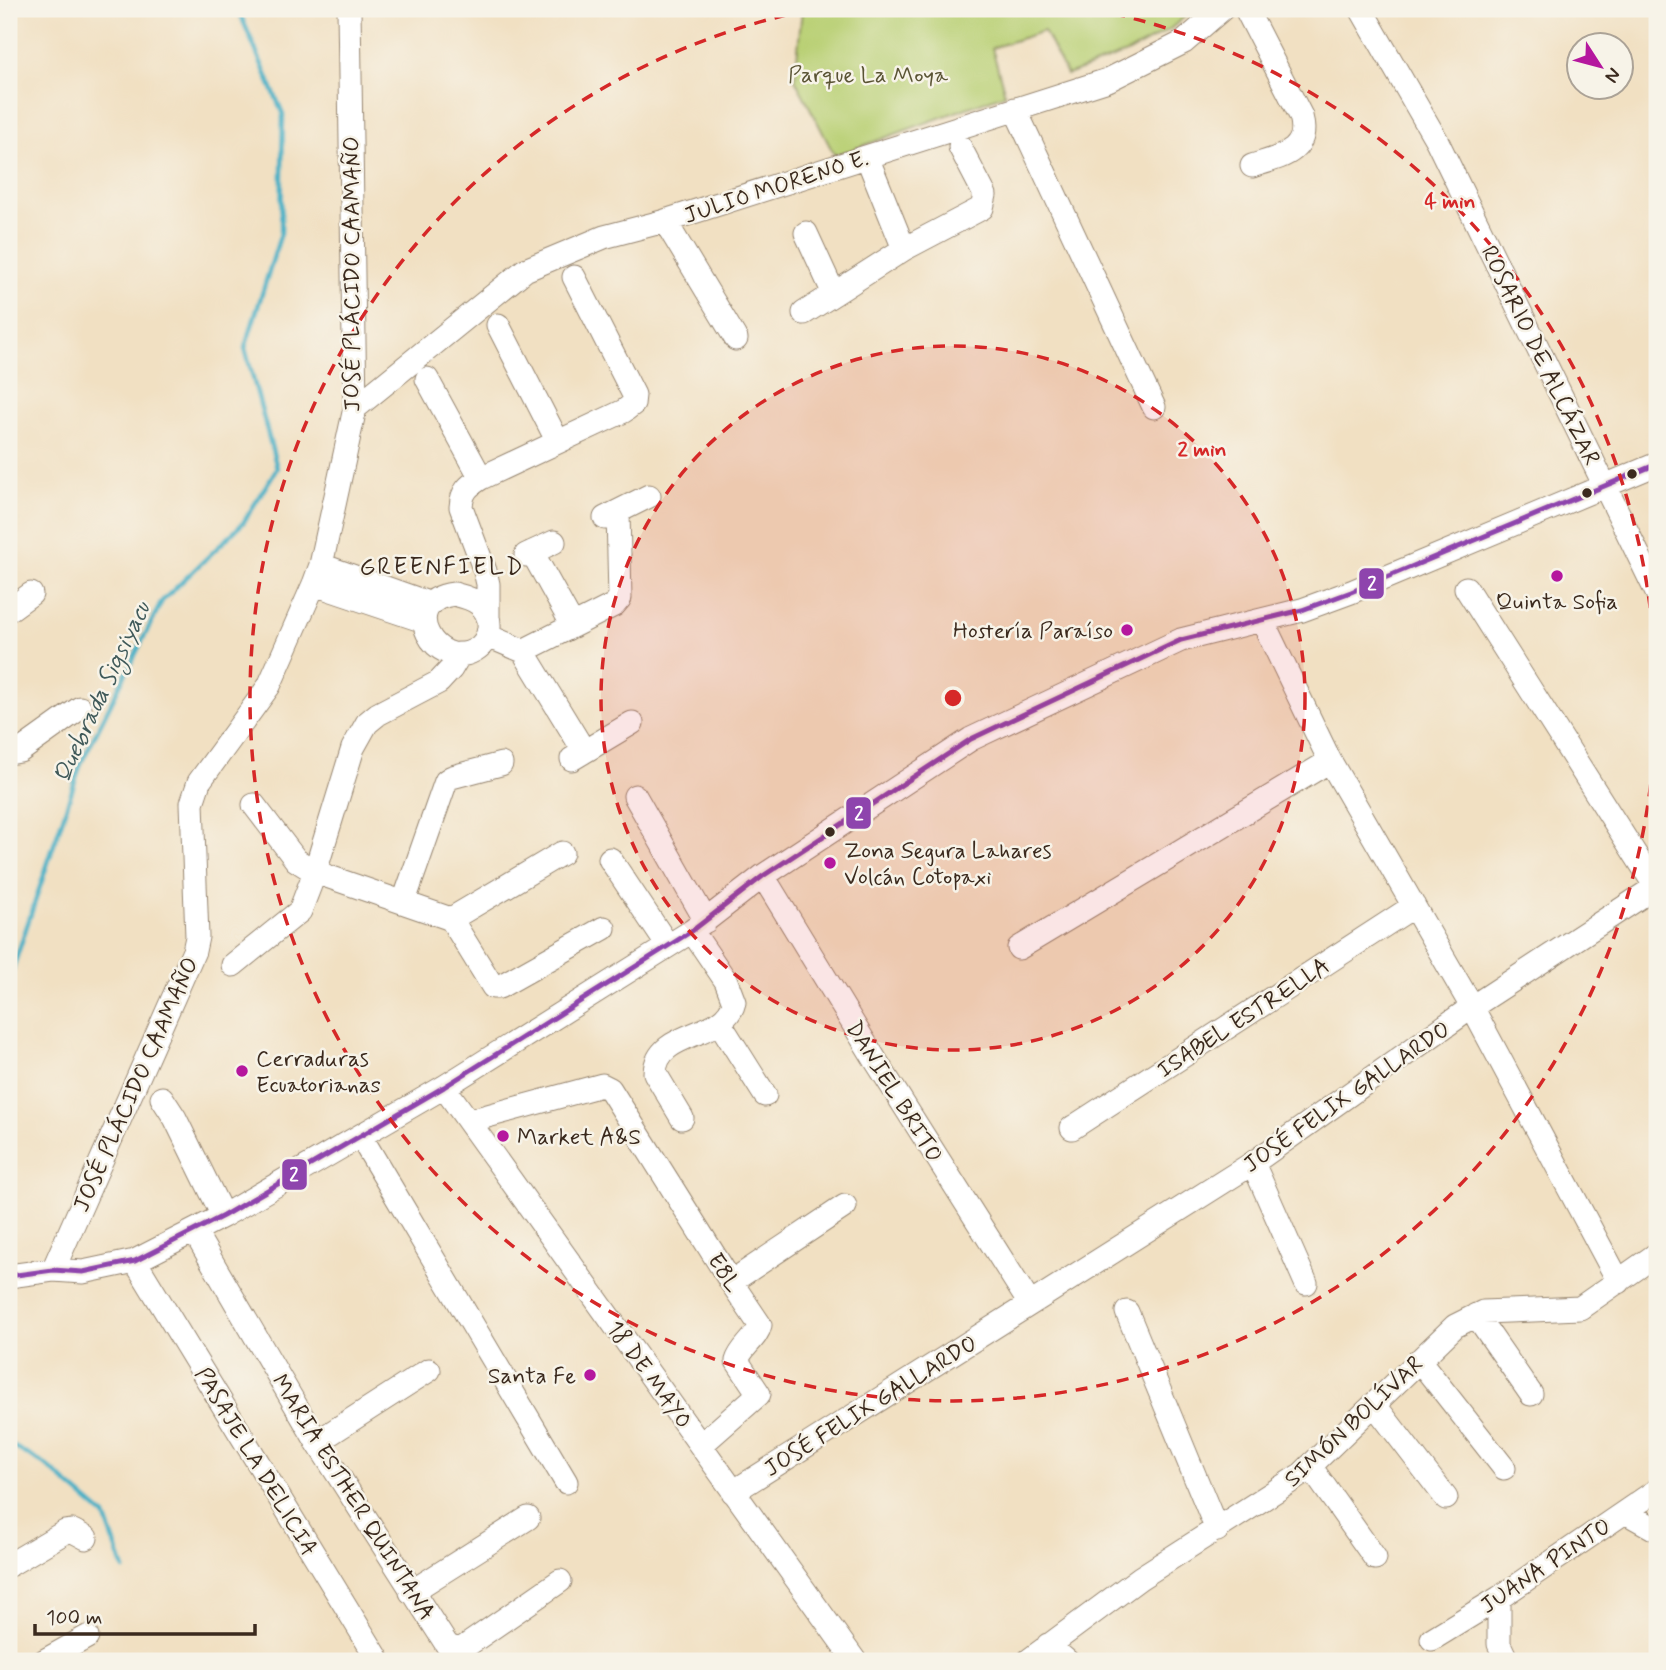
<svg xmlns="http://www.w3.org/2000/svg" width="1666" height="1670" font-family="Mynerve,sans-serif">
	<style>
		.green { fill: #b9d074; stroke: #7a7d49; stroke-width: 2 }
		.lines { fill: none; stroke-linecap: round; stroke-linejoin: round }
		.stream { stroke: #47b0c6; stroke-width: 4.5 }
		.minor-casing { stroke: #968570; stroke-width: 25 }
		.minor { stroke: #fff; stroke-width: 23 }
		.bus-1-casing { stroke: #f7f3e8; stroke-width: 10 }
		.bus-1 { stroke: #8e44ad; stroke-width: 5 }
		.ring { fill: none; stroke: #d62828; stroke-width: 3.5; stroke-dasharray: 12 9 }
		.bus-dot { fill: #3b2a1e; stroke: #f7f3e8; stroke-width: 2.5 }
		.poi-dot { fill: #b5179e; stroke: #f7f3e8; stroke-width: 2.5 }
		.labels { text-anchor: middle; stroke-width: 5; stroke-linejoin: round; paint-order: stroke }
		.park-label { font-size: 23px; fill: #5a5434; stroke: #f7f3e8 }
		.street-label { font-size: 23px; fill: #3b2a1e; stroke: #f7f3e8 }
		.poi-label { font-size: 23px; fill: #3b2a1e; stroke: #f7f3e8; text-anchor: start }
		.neighbourhood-label { font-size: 24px; letter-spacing: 2px; fill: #3b2a1e; stroke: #f7f3e8 }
		.water-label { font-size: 24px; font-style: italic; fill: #3f5959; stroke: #f7f3e8 }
		.centre { fill: #d62828; stroke: #f7f3e8; stroke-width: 3.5 }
		.ring-label { font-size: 21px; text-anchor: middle; font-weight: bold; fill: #d62828; stroke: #f7f3e8; stroke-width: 5; stroke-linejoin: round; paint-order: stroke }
		.line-badge { stroke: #f7f3e8; stroke-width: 2.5 }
		.badge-label { font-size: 19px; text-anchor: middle; font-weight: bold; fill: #fff }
	</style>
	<rect width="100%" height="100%" fill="#f7f3e8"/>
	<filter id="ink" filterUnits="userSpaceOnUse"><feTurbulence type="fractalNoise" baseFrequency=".0143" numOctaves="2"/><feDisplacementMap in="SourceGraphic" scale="14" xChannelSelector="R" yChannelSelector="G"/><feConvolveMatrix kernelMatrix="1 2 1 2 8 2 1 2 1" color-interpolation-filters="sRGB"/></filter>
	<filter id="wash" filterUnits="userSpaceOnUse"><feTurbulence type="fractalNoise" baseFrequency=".00686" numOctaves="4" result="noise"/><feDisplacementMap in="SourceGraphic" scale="28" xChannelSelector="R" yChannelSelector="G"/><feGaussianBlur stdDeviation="1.57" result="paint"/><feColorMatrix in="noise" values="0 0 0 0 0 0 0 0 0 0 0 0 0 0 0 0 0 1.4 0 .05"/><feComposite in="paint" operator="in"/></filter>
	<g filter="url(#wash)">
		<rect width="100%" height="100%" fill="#f1e0c2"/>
		<!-- green -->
		<path class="green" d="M 802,9 L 1194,9 L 1169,30 L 1129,52 L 1067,75 L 1044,31 L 992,48 L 1005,94 L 835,156 L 795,79 Z"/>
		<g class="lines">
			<!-- stream -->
			<path class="stream" d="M 9,980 L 81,763 L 162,601 L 243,523 L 277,468 L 245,348 L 281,233 L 283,114 L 238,9
				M 9,1444 L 47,1466 L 105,1516 L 124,1569"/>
		</g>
	</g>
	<g filter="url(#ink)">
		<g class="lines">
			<defs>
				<path id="minor" d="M 1246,9 L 1301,116 C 1311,152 1280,157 1252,166
					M 1361,9 L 1437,141 L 1657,593
					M 1015,109 L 1154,407
					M 867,157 L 904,249
					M 665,221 L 736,339
					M 806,233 L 834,294
					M 804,313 L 904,249 L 982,208 L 985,195 L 960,147
					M 498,325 L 558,442
					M 427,379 L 481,478
					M 355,408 L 525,270 L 604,237 L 665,221 L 1108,80 L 1184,42 L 1222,9
					M 605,518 L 649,496
					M 532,552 L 573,626
					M 526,555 L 554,542
					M 321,565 L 431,604
					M 314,584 L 424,621
					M 1466,588 L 1656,887
					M 454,594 C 462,596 472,598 479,604 C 494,616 492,640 475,650 C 436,673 395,601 454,594 Z
					M 9,610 L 31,594
					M 488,617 L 488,584 L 485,571 L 461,507 C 462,491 468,486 481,478 L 624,411 L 633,404 L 634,395 L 574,277
					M 1262,620 L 1330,761 L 1472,1007 L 1619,1282
					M 488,636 L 523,651 L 584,751
					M 523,651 L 614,605 L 620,598 L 618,512
					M 9,753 L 20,751 L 80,708
					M 572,759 L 632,723
					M 635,796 L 706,921
					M 254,805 L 296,860 L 315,872 L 451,919 L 493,987 L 499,987 L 604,928
					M 610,859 L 668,946
					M 763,876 L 876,1061 L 1030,1304
					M 404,901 L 446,781 L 452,777 L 501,764
					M 451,919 L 562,853
					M 1019,948 L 1330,761
					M 233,965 L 300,911 L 315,872 L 353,748 L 367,723 L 378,714 L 439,682 L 451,669 L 460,654
					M 719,1022 L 765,1095
					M 444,1087 L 855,1661
					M 162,1098 L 175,1118 L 223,1216
					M 682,1118 L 655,1073 C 656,1029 725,1040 734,1002 L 726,981 L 692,931
					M 469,1121 L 602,1085 L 610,1089 L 731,1282 L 760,1325 C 757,1339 741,1347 737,1361 L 759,1394 L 701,1445
					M 1072,1128 L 1414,906
					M 361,1137 L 566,1482
					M 1253,1163 L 1306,1283
					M 194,1231 L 317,1442 L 447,1645 L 455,1649 L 463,1648 L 560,1581
					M 135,1261 L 379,1661
					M 53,1270 L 194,951 L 197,937 L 192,803 L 199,782 L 269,686 L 314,584 L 321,565 L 355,408 L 349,9
					M 9,1276 L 53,1270 L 83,1272 L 135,1261 L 223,1216 L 444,1087 L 692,931 L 763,876 L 971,739 L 1181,640 L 1302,610 L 1351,592 L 1657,464
					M 731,1282 L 845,1206
					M 1127,1312 L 1217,1530
					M 1476,1315 L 1531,1394
					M 1419,1360 L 1504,1468
					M 1374,1404 L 1446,1498
					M 317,1442 L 429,1370
					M 1310,1466 L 1375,1558
					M 733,1492 L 1253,1163 L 1472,1007 L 1657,886
					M 1625,1512 L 1657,1530
					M 9,1565 L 65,1532 L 73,1531 L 86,1538
					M 411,1592 L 528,1518
					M 1499,1598 L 1499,1644 L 1507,1661
					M 1432,1639 L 1499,1598 L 1657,1490
					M 1048,1645 L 1067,1661
					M 44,1661 L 87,1637
					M 1028,1661 L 1140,1578 L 1302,1474 L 1455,1326 L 1483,1312 L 1580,1308 L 1657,1254"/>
			</defs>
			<!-- minor casing -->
			<use href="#minor" class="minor-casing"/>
			<!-- minor -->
			<use href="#minor" class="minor"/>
			<defs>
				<path id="bus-1" d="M 9,1276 L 53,1270 L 83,1272 L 135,1261 L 223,1216 L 444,1087 L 692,931 L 763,876 L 971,739 L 1181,640 L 1302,610 L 1351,592 L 1657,464"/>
			</defs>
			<!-- bus-1 casing -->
			<use href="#bus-1" class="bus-1-casing"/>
			<!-- bus-1 -->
			<use href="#bus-1" class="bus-1"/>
		</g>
	</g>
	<!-- distance rings -->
	<circle cx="953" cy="698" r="352" fill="#d62828" fill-opacity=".12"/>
	<g class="ring">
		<circle cx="953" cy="698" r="352"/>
		<path d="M1093 9A703 703 0 1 1 813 9"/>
	</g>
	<!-- markers -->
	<g class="bus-dot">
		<circle cx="1632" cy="474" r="6"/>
		<circle cx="1587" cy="493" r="6"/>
		<circle cx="830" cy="832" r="6"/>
	</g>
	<g class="poi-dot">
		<circle cx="1557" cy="576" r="7"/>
		<circle cx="1127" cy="630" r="7"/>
		<circle cx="830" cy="863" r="7"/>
		<circle cx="242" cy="1071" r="7"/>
		<circle cx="503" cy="1136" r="7"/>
		<circle cx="590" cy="1375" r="7"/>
	</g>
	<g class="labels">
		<!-- park labels -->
		<g class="park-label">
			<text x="868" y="82">Parque La Moya</text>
		</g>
		<!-- street labels -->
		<g class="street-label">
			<text transform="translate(776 186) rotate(-18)" y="8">JULIO MORENO E.</text>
			<text transform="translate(351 274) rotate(-90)" y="8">JOSÉ PLÁCIDO CAAMAÑO</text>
			<text transform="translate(1541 355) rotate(64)" y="8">ROSARIO DE ALCÁZAR</text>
			<text transform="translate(1243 1017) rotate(-33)" y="8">ISABEL ESTRELLA</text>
			<text transform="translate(135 1084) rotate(-66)" y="8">JOSÉ PLÁCIDO CAAMAÑO</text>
			<text transform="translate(895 1091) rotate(58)" y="8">DANIEL BRITO</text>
			<text transform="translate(1346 1096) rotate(-35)" y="8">JOSÉ FELIX GALLARDO</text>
			<text transform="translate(725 1272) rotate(57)" y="8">E8L</text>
			<text transform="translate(650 1374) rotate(54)" y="8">18 DE MAYO</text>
			<text transform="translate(870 1405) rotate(-32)" y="8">JOSÉ FELIX GALLARDO</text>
			<text transform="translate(1353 1421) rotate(-43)" y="8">SIMÓN BOLÍVAR</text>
			<text transform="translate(257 1461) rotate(59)" y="8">PASAJE LA DELICIA</text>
			<text transform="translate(354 1497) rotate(58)" y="8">MARIA ESTHER QUINTANA</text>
			<text transform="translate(1545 1565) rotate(-34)" y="8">JUANA PINTO</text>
		</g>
		<!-- poi labels -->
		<g class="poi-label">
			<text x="1557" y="609" text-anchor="middle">Quinta Sofia</text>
			<text x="1113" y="638" text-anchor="end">Hostería Paraíso</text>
			<text x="844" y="858">Zona Segura Lahares<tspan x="844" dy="26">Volcán Cotopaxi</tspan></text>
			<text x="256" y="1066">Cerraduras<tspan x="256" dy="26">Ecuatorianas</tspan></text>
			<text x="517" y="1144">Market A&amp;S</text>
			<text x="576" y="1383" text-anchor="end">Santa Fe</text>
		</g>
		<!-- neighbourhood labels -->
		<g class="neighbourhood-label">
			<text x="442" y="574">GREENFIELD</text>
		</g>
		<!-- water labels -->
		<g class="water-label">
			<text transform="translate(101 692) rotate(-65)" y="8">Quebrada Sigsiyacu</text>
		</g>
	</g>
	<circle cx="953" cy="698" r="10" class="centre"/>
	<g class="ring-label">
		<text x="1450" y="208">4 min</text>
		<text x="1202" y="456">2 min</text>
	</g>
	<g class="line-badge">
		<rect x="1358" y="567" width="27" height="33" rx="7" fill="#8e44ad"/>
		<rect x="845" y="796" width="27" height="34" rx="7" fill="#8e44ad"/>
		<rect x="281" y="1158" width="27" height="33" rx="7" fill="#8e44ad"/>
	</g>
	<g class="badge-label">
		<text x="1372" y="590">2</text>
		<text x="859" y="820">2</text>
		<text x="294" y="1181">2</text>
	</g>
	<!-- margin -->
	<rect width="1666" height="1670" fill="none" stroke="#f7f3e8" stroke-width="35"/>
	<!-- north arrow -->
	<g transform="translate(1600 66) rotate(126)"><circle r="33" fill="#f7f3e8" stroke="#aca397" stroke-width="2"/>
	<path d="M0-5L12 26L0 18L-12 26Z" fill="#b5179e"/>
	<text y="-10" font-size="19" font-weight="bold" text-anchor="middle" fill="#3b2a1e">N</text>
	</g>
	<!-- scale -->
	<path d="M35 1624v10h220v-10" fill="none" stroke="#3b2a1e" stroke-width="3.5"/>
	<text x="46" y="1624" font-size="21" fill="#3b2a1e" stroke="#f7f3e8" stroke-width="5" paint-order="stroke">100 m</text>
</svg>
